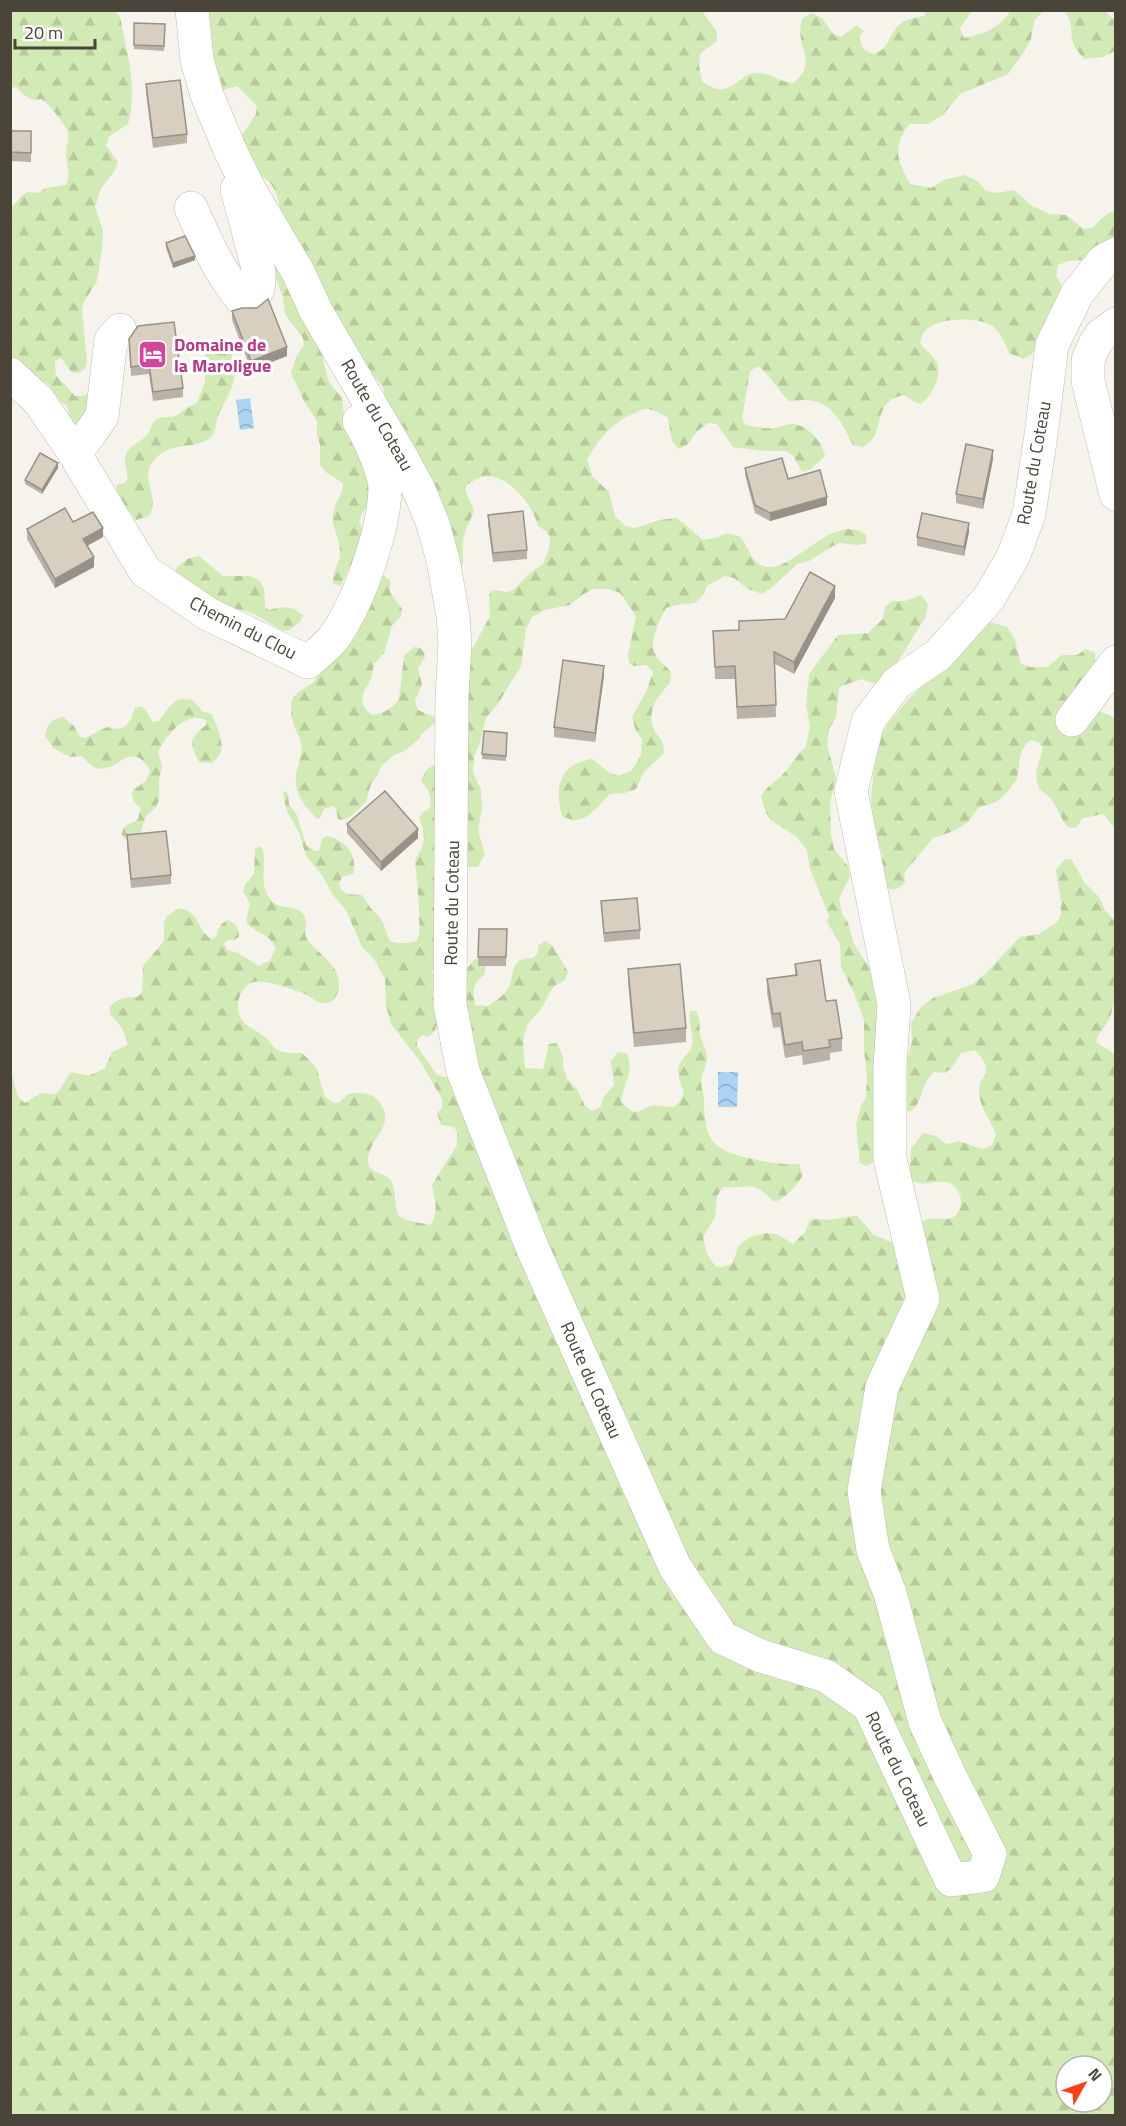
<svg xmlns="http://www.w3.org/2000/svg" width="1126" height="2126" font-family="'Titillium Web',sans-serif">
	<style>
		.forest { fill: url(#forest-firs); fill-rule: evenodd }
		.water { fill: url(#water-waves) }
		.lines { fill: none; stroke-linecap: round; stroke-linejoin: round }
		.minor-casing { stroke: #c2bbae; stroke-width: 34 }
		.minor { stroke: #fff; stroke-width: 33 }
		.wall { fill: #bab2a6 }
		.shaded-wall { fill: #979187 }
		.building { fill: #d8cfc1; stroke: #979187; stroke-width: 1.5 }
		.labels { text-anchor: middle; stroke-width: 6; stroke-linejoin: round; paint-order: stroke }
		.hotel-label { font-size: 18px; font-weight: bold; fill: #b23c85; stroke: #fff; text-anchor: start }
		.street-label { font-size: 18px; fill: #4b4439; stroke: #fff }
	</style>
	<defs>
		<pattern id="forest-firs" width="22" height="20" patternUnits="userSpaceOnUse" patternTransform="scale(1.5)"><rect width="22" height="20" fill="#d2eab5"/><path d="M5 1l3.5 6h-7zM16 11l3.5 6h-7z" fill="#b6ca9c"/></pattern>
		<pattern id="water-waves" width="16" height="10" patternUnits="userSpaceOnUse" patternTransform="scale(1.5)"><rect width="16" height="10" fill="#a9d4f2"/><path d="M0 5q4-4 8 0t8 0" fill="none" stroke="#8caec5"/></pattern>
	</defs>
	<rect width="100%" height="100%" fill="#f6f3ec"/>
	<!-- forest -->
	<path class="forest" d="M 10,11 L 115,11 L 120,17 C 127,52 138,89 128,124 L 110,136 L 106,145 L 118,162 L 114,172 L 101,188 L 95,207 L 103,231 L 102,249 L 97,281 L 84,302 L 82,309 L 87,363 C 84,372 81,373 72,373 L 61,358 L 55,361 L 56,375 L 75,396 L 82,396 L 87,394 L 93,395 L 89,429 L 66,423 L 69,412 L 67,406 L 61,402 L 48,384 L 11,367 L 11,208 C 22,198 20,190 38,193 L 46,188 L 66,185 C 71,174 67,167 66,156 C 66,148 69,140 68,131 C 63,123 50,104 41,99 C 29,102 24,95 16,87 L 11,88 Z
		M 195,11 L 702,11 L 717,32 L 717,41 L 700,54 L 699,66 L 702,81 C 731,103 735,74 757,73 C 771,73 780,82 793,83 C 822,62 791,44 803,18 L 812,13 L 823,19 L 833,34 L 841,37 L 857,25 L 864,31 L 860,35 C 860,46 864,52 874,54 C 889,49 888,38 896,28 C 903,19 914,18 924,16 L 927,11 L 972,11 L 960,28 L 964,38 C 981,35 1002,27 1010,11 L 1043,11 L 1034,21 L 1031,39 L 1024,52 L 1008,74 L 960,94 L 943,115 L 928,124 L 909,124 C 892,148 897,160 910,184 L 931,188 L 944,180 L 965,175 L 977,181 L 986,191 L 997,193 L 1014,190 L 1031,205 L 1049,214 L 1066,215 L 1084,229 L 1092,228 L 1107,214 L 1115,211 L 1115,242 L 1085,260 L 1068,261 L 1058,265 L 1056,276 L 1061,284 L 1061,291 L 1046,317 L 1037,347 L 1031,355 L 1023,359 L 1009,353 C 1005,343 1000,331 991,325 C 975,316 932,317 923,334 C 921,337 921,340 920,343 C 924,349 933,355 936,361 C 944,375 931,396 921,404 L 916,403 L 904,395 C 880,400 882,415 876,432 C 874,439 869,443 863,447 L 853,445 C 845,429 834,404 813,401 C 805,399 797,401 789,401 C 777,389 772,377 758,366 L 750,371 L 742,419 L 746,425 C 756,427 764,429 774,428 C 780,427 787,424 793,424 C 808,425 823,443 825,456 L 811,469 L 802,472 L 793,456 L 786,451 L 765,451 L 733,447 L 717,424 L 708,423 C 704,426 699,429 696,433 C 690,441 689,446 678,449 L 672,441 L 668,418 C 661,414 654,409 646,409 C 642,409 637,412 633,414 C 611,423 598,440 587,460 L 593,477 L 609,492 L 615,516 L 626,526 L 635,528 L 659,520 L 677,518 L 703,540 L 716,538 L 727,533 L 741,537 C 747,546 752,562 763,566 C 792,577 831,510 866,535 L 866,543 L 858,545 L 840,543 L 831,547 L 809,561 L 797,564 L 774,586 L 762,594 L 748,589 L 734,578 L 725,576 L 707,586 L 704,594 L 695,603 L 676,605 L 666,608 C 660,620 648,641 655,654 C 658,660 666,666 671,672 L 670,683 C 659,695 647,708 653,727 C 657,739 664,736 664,753 L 644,772 L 636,789 L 625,793 L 610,794 C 595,809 584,828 562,816 C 554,787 559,764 592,759 L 610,773 L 619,776 L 631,771 L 636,764 L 641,754 L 642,739 L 636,731 L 632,717 L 647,690 L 653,672 L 646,665 L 634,666 L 629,663 L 628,655 L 636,616 L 620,593 L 609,589 L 593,589 L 582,595 L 570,605 L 545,610 L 532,617 L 526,629 L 521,666 L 497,705 L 486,718 L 479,746 L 474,756 L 473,772 L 481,790 L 482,809 L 478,830 L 485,854 L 478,867 L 466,867 L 437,846 L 434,850 L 441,874 L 441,945 L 432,971 C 433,978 438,983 439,989 C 442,999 440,1029 431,1035 C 428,1037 425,1036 422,1035 L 417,1040 L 417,1046 L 437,1075 L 455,1080 L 467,994 C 458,980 466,969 475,959 L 483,960 L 487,964 L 484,975 C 472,983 473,991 475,1005 L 488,1006 C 494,1002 502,997 506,991 C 517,977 507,957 533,958 L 538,953 L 538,946 L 545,941 L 553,946 L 568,972 L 565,980 C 547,988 552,994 542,1007 C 538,1014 531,1019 527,1026 C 521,1039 524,1054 525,1068 L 543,1069 L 549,1044 L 557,1043 L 563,1056 L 563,1067 L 567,1079 L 577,1089 L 585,1106 L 593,1111 L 601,1106 L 603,1098 L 614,1085 L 611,1061 L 618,1052 L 627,1053 C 635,1075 623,1082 621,1102 L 631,1111 L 638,1112 C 642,1110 647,1106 652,1106 C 670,1104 674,1115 684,1093 C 679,1079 674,1069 684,1057 C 688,1053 691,1050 692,1045 C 694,1033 688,1024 690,1011 L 696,1011 C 701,1020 699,1024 700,1033 C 701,1042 708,1050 707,1060 C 706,1067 701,1074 701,1082 C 701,1088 704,1094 704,1100 C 704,1141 713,1151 753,1159 C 769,1163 782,1165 799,1164 L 803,1175 C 796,1186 787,1198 774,1202 C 750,1177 752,1190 723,1187 L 717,1196 L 715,1217 L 703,1237 L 707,1254 L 715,1266 L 722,1267 L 732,1264 L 739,1245 L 750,1237 L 765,1233 L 777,1234 L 793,1244 L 805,1232 L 810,1220 C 819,1218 828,1221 836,1219 C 844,1218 848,1216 857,1216 L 874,1235 L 894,1243 C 903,1237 920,1220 929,1219 C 938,1217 947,1223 956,1215 C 966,1205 960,1184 946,1182 C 933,1180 921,1188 909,1179 L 911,1149 L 923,1133 L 936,1136 L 946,1144 L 959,1141 L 982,1149 L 992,1145 L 996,1134 C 991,1121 980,1108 979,1093 C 977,1074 999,1076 975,1050 L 961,1053 L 951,1069 L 944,1073 L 934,1072 C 918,1087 925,1101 910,1112 L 904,1109 L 907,1092 L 904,1069 L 912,1042 L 911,1023 L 921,1007 L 933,998 L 971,985 L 984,975 L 1020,937 L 1039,934 L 1057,922 L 1061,915 L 1061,902 L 1056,870 L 1065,859 L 1072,860 L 1084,882 L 1099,897 L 1105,910 L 1116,923 L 1115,1000 C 1112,1005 1113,1009 1111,1015 C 1108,1025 1099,1030 1096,1042 L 1116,1055 L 1115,2115 L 11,2115 L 10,1071 C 17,1082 13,1096 25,1103 L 41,1093 L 55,1094 C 63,1088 64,1079 72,1072 L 89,1076 L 105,1068 L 112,1052 L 128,1045 L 122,1028 L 110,1014 L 110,1006 C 119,998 126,997 137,997 L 142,993 L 143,966 L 164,941 L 164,922 L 167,916 L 179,908 C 202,913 195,928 211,939 L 216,937 C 218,930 220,923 228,920 C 236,924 239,927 239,937 L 234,940 L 227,940 L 224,944 L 227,950 L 238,953 L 259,966 L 269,961 L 276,949 C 268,931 258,936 246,922 L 250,904 L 243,891 L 245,885 L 254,874 L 255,849 L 259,846 L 262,848 C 268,864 257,883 271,900 C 280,911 293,904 302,913 C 310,921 302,931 307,939 C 317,954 341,965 339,986 C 339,993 334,1002 327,1003 C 319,1005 309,995 302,993 C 292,989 263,979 254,982 C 236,988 232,1015 248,1026 C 254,1030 261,1034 267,1039 C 271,1043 274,1049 280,1051 C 286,1053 295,1053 302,1053 L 316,1067 L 325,1097 L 334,1103 L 340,1102 C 346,1095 350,1092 360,1093 C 369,1094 373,1095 379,1102 C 398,1126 367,1139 368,1161 C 369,1175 385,1171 391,1181 C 397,1191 393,1205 399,1216 L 406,1220 L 430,1225 C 440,1215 434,1197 432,1185 L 457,1145 L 457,1132 L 454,1127 L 441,1125 L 437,1113 L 442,1108 L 442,1099 L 420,1061 L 391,1024 L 386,1005 L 385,979 L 374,959 L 362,947 L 346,910 L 333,895 L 322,875 L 306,856 L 300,835 L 286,809 L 283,793 L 286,791 L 288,794 L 289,805 L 297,815 L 306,845 L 315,851 L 319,851 L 322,839 L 326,836 C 344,838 359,856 353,874 L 342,877 L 339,884 C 342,896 351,894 362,895 L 370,907 L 381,919 L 390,941 C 395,943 412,945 417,940 C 423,934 416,871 415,860 C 426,842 426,837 419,817 L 424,811 L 429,810 C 433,797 429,791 421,780 L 427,769 L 438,763 L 459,664 L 474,646 L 490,616 L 489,595 L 493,590 L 507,592 L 513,590 L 531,572 L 543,564 L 549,549 L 550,537 L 546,531 L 538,526 C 533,505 505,468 479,478 C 475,479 471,483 467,485 L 465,490 L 474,510 C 471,521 464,530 463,542 C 461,552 466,561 460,570 L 445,514 L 437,489 L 381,404 C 382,400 385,394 384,390 C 382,376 341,355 329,347 L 323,358 L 324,365 L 329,382 L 342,398 L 344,416 L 362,448 L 374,499 L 362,513 L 359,522 L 366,538 L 361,558 L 351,564 L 341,586 L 333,584 C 332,568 341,564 340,551 C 340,538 331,527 333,514 C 334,503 344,494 343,483 L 327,473 L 320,465 L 320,445 L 317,435 L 317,421 L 304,401 L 291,373 L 296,357 L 304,345 L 303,338 L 285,314 L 283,297 L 273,270 L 282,258 C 281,237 285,194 267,180 C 261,176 252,172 246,169 L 240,138 L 256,114 L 257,106 L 237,86 L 217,92 ZM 1066,2066 L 1102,2066 L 1102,2102 L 1066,2102 Z
		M 1064,11 L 1105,11 L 1115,21 L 1115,51 L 1103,57 L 1084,59 C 1081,55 1077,51 1075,47 C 1069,35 1074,20 1064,11 Z
		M 214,343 C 236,346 238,370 232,387 C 229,397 222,406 218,416 C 215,424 217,432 210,438 C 194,451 169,439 152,463 C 140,480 161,499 149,516 L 136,520 L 117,496 L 116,485 L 125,483 L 128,478 C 127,470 123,461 126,454 C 130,444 141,443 147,435 C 151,430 151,423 157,419 C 162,416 169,418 175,416 C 183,412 187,406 196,404 L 205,383 L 205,353 Z
		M 199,556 L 223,576 L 250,576 L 260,581 L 264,589 L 265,607 L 269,610 C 284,606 290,605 303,615 L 300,622 L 288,631 C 280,630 278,628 271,624 C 253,612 238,606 217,609 L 177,579 L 175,570 C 182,561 189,557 199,556 Z
		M 381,574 L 390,580 L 390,592 L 402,609 L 401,616 L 392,626 L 384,653 L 374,664 L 371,679 L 363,694 L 362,703 L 367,711 L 373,715 C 383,714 394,707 399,699 L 404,656 L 414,647 C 422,647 424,651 425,657 L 418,668 L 422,685 L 415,701 L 418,710 L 434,717 L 435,723 L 421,734 L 419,739 L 406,750 L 393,756 L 381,766 L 378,775 L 371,784 L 366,802 L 350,817 L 343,820 L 338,819 L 336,809 L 333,806 L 324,809 L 320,818 L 317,819 C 301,803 291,789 298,766 C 300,759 303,750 301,743 C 297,730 290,721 291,707 C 291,692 306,689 315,681 L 321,663 Z
		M 921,595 L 928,605 L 925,618 L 889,676 C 880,685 873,685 862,679 L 839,687 L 836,717 L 829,729 L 827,745 L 836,778 L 830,803 L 831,835 L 834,849 L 848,866 L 850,876 L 839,899 L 842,914 L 848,923 L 854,944 L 868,966 L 878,994 L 878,1156 L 872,1163 L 866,1166 L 860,1163 L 856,1125 L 862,1103 L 866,1098 L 867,1077 L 864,1049 L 864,1020 L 854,993 L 841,967 L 840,944 L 827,922 L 829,916 L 810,869 L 807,851 L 797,837 L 772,821 L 766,813 L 761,797 C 766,787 773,784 781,776 C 791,767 795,756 806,747 L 810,726 L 806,706 L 809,674 L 838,635 L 868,633 L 883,619 L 885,607 L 892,601 L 905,601 Z
		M 987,621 L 1007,627 L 1015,640 L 1021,664 L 1030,667 L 1047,667 L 1062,655 L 1077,655 L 1086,649 L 1095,653 L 1099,711 L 1115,718 L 1115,829 L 1104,814 L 1083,818 L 1076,828 L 1068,827 C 1056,813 1058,800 1040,790 C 1032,772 1039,765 1043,748 L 1038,742 L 1030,740 L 1025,745 L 1020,757 L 1017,779 L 1005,795 L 996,802 L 978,808 L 968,822 L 954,831 L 933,838 L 904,873 L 905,882 C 898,891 894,890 883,887 L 879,875 L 883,856 L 873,825 L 871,797 L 875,758 L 880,737 L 887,725 L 905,703 Z
		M 181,699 L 193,700 L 202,711 L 212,714 C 218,731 230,751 212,763 L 199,762 C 189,742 189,739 206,725 L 206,720 C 185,711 166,736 158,752 L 162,766 L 159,780 L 159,800 L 156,807 L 146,816 L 140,834 L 137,838 L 126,840 L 122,835 C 123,823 131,825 138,819 L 141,808 L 134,802 L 132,794 L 133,790 L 146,781 L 150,770 C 130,737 117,775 96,768 C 91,767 86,760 82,756 L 70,757 L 53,748 L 45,736 C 46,726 52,718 63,717 L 74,726 L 80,737 L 85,738 L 107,727 C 126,733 129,724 135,708 L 141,706 L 145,709 L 153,722 L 159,721 C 165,713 171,701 181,699 Z"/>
	<!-- water -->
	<path class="water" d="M 250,398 L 254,428 L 240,430 L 236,400 Z
		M 718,1072 L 738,1072 L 737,1107 L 718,1107 Z"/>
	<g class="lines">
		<defs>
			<path id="minor" d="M 192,10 L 197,60 L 207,95 L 230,150 L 250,191 L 298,272 L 316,311 L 403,460 L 419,490 L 433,524 L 443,560 L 453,616 L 455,643 L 452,696 L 450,1005 L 463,1071 L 532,1247 L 675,1567 L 723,1638 L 761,1656 L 826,1676 L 869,1706 L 951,1880 L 983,1876 L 990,1854 L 950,1776 L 925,1722 L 890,1593 L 873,1550 L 864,1491 L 882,1387 L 923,1299 L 890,1159 L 890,1067 L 894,1004 L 851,791 L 868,721 L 897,683 L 938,655 L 989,598 L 1013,557 L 1029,514 L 1041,435 L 1052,345 L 1077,294 L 1103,261 L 1116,254
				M 191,208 C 205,239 219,272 241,298 L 251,299 C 260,291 259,283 259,272 L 237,189
				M 1116,324 L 1101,335 L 1095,344 L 1088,360 L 1088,381 L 1116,494
				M 10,374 L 39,401 L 73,451 L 145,571 L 208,614 L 308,662 C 316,655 325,648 332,640 C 358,606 384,531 385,489 C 385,472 368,436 359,421
				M 73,451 L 82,444 L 91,432 L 102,416 L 111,340 L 120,330
				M 1072,720 L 1116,662"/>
		</defs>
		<!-- minor casing -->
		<use href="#minor" class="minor-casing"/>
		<!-- minor -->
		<use href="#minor" class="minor"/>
	</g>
	<!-- wall -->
	<path class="wall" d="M 134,23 L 165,24 L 164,51 L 134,49 Z
		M 146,84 L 187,134 L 187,143 L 153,148 L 146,93 Z
		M 10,131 L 31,131 L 31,162 L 10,161 Z
		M 166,243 L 195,260 L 173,268 L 166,248 Z
		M 232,311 L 287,356 L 251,370 L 232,320 Z
		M 129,339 L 183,388 L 183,397 L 153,401 L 149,374 L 131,376 Z
		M 993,459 L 983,509 L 956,503 L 956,494 Z
		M 58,468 L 42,494 L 25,484 L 25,480 Z
		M 745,468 L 788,479 L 827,505 L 770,521 L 755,513 L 745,475 Z
		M 488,515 L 527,550 L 527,559 L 493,562 L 488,524 Z
		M 73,522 L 103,537 L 87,546 L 94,567 L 55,588 L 27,539 L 27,529 Z
		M 969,532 L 964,556 L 917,546 L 917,537 Z
		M 835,598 L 794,674 L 775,664 L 776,717 L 737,719 L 735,679 L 715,679 L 713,631 L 739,630 L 785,619 Z
		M 604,675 L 595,742 L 554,737 L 554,727 Z
		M 484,731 L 507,733 L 506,761 L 482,759 Z
		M 347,824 L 418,838 L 381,871 L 347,833 Z
		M 127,835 L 171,875 L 171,884 L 131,888 L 127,845 Z
		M 601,901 L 640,930 L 640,939 L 604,942 Z
		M 479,929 L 507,929 L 506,966 L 478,966 Z
		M 795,964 L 826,1001 L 842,1038 L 842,1051 L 830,1053 L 830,1060 L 803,1065 L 802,1055 L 785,1058 L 780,1027 L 773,1028 L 767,993 L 767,979 L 795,975 Z
		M 628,969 L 686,1028 L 686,1042 L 634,1047 L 628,982 Z"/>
	<!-- shaded-wall -->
	<path class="shaded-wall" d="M 195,256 L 195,260 L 173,268 L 173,263 Z
		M 287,347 L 287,356 L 251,370 L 251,361 Z
		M 993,450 L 993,459 L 983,509 L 983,499 Z
		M 58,463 L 58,468 L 42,494 L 42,490 Z
		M 827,497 L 827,505 L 770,521 L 770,513 Z
		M 969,523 L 969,532 L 964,556 L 964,547 Z
		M 103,528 L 103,537 L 83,548 L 83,539 Z
		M 94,557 L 94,567 L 55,588 L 55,579 Z
		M 835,586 L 835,598 L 794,674 L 794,662 Z
		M 604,666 L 604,675 L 595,742 L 595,733 Z
		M 418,829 L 418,838 L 381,871 L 381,862 Z"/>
	<!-- building -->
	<path class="building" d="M 134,23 L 165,24 L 164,46 L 134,45 Z
		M 180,80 L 187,134 L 153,138 L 146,84 Z
		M 10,131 L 31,131 L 31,153 L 10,152 Z
		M 185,236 L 195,256 L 173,263 L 166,243 Z
		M 268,299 L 287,347 L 251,361 L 232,311 L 242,308 L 257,308 Z
		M 174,322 L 183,388 L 153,392 L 149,364 L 131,367 L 129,339 L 138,326 Z
		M 966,444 L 993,450 L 983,499 L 956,494 Z
		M 40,453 L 58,463 L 42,490 L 25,480 Z
		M 782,458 L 788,479 L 820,470 L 827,497 L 770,513 L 755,505 L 745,468 Z
		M 65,508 L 73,522 L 93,512 L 103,528 L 83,539 L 94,557 L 55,579 L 27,529 Z
		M 523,511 L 527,550 L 493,553 L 488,515 Z
		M 922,513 L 969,523 L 964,547 L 917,537 Z
		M 810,572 L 835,586 L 794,662 L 774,652 L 776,705 L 737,707 L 735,666 L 715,667 L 713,631 L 739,630 L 739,621 L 785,619 Z
		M 563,660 L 604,666 L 595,733 L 554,727 Z
		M 484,731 L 507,733 L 506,756 L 482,754 Z
		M 385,791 L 418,829 L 381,862 L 347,824 Z
		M 166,831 L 171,875 L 131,879 L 127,835 Z
		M 637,898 L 640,930 L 604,933 L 601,901 Z
		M 479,929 L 507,929 L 506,957 L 478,957 Z
		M 820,960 L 826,1001 L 836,1000 L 842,1038 L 829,1040 L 830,1047 L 803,1051 L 802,1042 L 785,1045 L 780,1013 L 773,1014 L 767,979 L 797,975 L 795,964 Z
		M 680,964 L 686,1028 L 634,1033 L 628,969 Z"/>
	<!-- icons -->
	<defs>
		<symbol id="hotel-square" viewBox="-11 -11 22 22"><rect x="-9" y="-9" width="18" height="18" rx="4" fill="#d1479c" stroke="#fff"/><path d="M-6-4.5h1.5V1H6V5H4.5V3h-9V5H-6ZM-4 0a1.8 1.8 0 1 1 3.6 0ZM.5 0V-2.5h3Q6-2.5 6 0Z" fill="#fff"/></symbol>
	</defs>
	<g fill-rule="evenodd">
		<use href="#hotel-square" x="136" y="338" width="33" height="33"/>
	</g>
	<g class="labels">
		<!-- hotel labels -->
		<g class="hotel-label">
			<text x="174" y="351">Domaine de<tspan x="174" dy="21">la Maroligue</tspan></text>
		</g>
		<!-- street labels -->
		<g class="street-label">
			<text transform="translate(377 415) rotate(60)" y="6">Route du Coteau</text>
			<text transform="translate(1034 463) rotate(-80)" y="6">Route du Coteau</text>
			<text transform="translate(243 628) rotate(27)" y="6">Chemin du Clou</text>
			<text transform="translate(452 903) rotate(-89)" y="6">Route du Coteau</text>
			<text transform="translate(591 1380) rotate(66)" y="6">Route du Coteau</text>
			<text transform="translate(898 1769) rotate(64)" y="6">Route du Coteau</text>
		</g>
	</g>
	<!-- border -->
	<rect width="1126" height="2126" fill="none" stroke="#4b4439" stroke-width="24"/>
	<!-- north arrow -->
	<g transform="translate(1084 2084) rotate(50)"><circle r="28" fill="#ffffff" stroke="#b7b4b0" stroke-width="1.5"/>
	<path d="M0-4.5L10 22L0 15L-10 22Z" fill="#fc3f1d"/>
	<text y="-9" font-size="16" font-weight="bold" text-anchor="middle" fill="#4b4439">N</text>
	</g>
	<!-- scale -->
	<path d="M15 39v9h80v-9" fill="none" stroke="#4b4439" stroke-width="3"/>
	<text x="24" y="39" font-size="18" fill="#4b4439" stroke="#ffffff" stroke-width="4.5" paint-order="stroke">20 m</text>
</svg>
